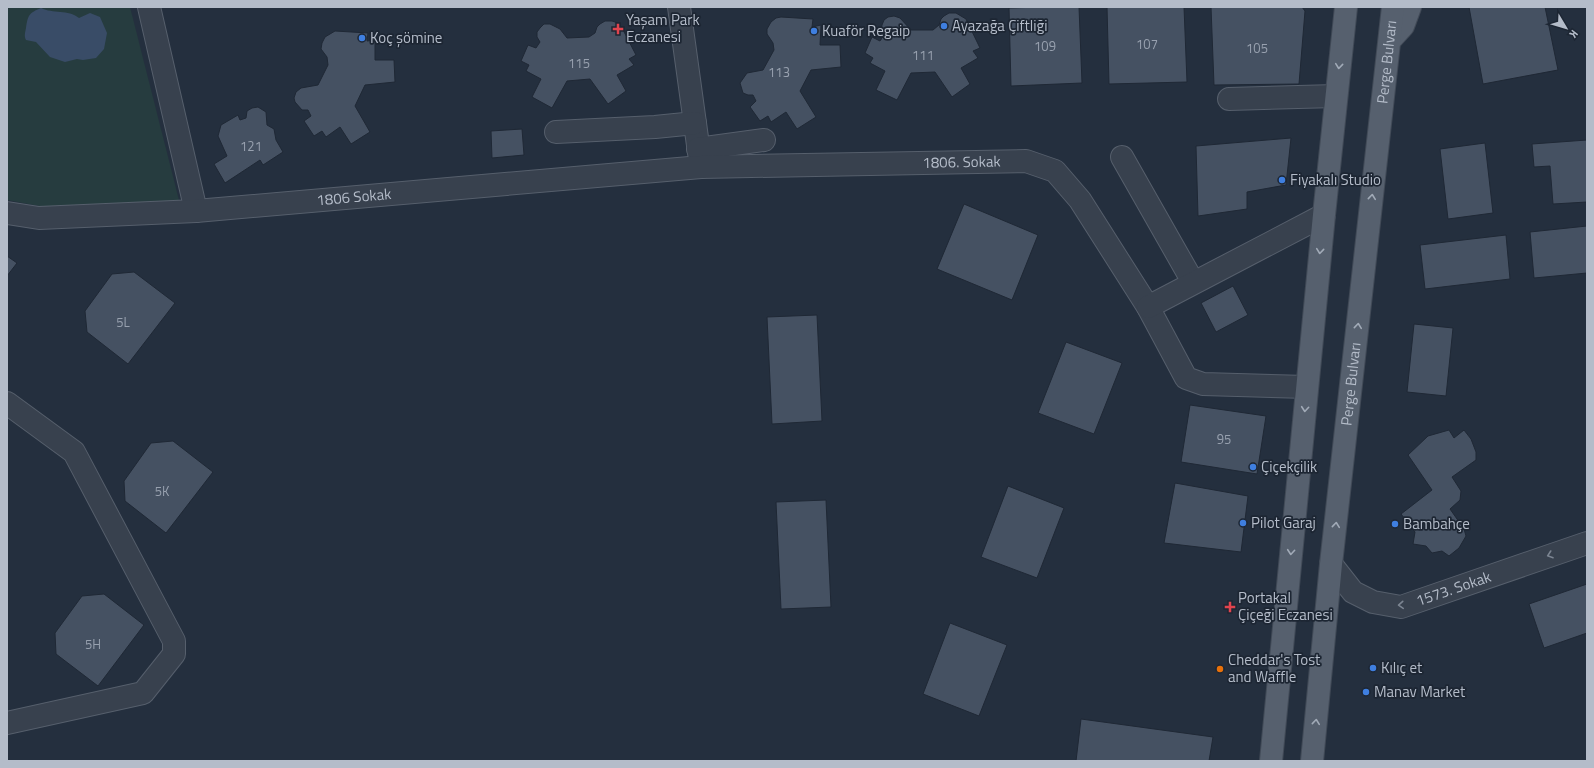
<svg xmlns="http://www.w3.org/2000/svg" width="1594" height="768" font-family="'Titillium Web',sans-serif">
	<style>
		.green { fill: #263c3f }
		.water { fill: #394c67 }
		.building { fill: #455162; stroke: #1f2835 }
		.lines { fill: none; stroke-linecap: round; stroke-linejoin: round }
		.minor-casing { stroke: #565f6c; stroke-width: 24 }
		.major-casing { stroke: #414a57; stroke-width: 24 }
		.minor { stroke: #38414e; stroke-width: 22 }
		.major { stroke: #56606e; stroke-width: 22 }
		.oneway { stroke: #a1aab7 }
		.oneway2 { stroke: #7c8592 }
		.shop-dot { fill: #3f7fe0; stroke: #1d2633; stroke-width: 1.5 }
		.health-dot { fill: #e0444e; stroke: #1d2633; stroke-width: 1.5 }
		.food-dot { fill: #e8710a; stroke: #1d2633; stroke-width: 1.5 }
		.labels { text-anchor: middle; stroke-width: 3.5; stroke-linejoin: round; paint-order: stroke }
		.number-label { font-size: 13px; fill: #98a1af }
		.poi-label { font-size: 15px; fill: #b4bcc9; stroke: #1d2633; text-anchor: start }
		.street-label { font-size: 15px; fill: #b4bcc9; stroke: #1d2633 }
	</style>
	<rect width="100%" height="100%" fill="#242f3e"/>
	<!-- green -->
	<path class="green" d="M 7,7 L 130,7 L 180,204 L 45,207 L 7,200 Z"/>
	<!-- water -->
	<path class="water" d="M 41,8 C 53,14 68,9 79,18 L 90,13 L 100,17 L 107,33 L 104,49 L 96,58 L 83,60 L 77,59 L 65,62 L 50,57 L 36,42 L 26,40 C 24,36 25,33 26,28 C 28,15 29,13 41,8 Z"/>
	<!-- building -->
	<path class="building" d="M 1041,7 L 1079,7 L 1082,83 L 1011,86 L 1009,8 Z
		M 1107,7 L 1184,7 L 1187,82 L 1109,84 Z
		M 1211,7 L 1302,7 L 1305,11 L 1299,84 L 1214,85 Z
		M 1469,7 L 1545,7 L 1558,70 L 1483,84 Z
		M 949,13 L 956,13 L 966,19 L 980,48 L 973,51 L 978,58 L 961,68 L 970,84 L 952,97 L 935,72 L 911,73 L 897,100 L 876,90 L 885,71 L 870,63 L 873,58 L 865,53 L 872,37 L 880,41 L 884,35 L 881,30 L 882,25 L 884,20 L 888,17 L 894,16 L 900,18 L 911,30 L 933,30 L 939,25 L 941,19 L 944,16 Z
		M 781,17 L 813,19 L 812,27 L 821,25 L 820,45 L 840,45 L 841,67 L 811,70 L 800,91 L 816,117 L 797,129 L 786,112 L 771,122 L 768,116 L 760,121 L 750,107 L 756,101 L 753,95 L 748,95 L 743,93 L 740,83 L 747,73 L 763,70 L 774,50 L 773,43 L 767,34 L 767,29 L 771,22 L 776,18 Z
		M 605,21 L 612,21 L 618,23 L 621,26 L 636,55 L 629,59 L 634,65 L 617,75 L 626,91 L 608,104 L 590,79 L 567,81 L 552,108 L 532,97 L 541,79 L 526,71 L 529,65 L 521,61 L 528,45 L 536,48 L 540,42 L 537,37 L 537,32 L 540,28 L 544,24 L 550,24 L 560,29 L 567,38 L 589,37 L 595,33 L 597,27 L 600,24 Z
		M 335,31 L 368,33 L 367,41 L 375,40 L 375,60 L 394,60 L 395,82 L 365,85 L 355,106 L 370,132 L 351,144 L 340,127 L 326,137 L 322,131 L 314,136 L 304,121 L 311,116 L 308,110 L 302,110 L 295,102 L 294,98 L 296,92 L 301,88 L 318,85 L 328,65 L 327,57 L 321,49 L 322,43 L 325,37 Z
		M 258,107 L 266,112 L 267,125 L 274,129 L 276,140 L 283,152 L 263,165 L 260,160 L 225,183 L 214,164 L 227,156 L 218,136 L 221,125 L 238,115 L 240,120 L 246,118 L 247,111 L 252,108 Z
		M 522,129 L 524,155 L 492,158 L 491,131 Z
		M 1291,138 L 1286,185 L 1247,192 L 1247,209 L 1198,216 L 1196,146 Z
		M 1587,140 L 1587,202 L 1553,204 L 1550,166 L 1534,167 L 1532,144 Z
		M 1485,143 L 1493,213 L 1448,219 L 1440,149 Z
		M 964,204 L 1038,235 L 1012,300 L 937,269 Z
		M 1587,226 L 1587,273 L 1534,278 L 1530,232 Z
		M 1506,235 L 1510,279 L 1425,289 L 1420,245 Z
		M 7,256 L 17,263 L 7,276 Z
		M 134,272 L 175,303 L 128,364 L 87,332 L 85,311 L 112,274 Z
		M 1233,286 L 1248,315 L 1216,332 L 1201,303 Z
		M 817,315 L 822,421 L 772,424 L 767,317 Z
		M 1414,324 L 1453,328 L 1446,396 L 1407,392 Z
		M 1066,342 L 1122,363 L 1094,434 L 1038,413 Z
		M 1190,405 L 1266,416 L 1257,474 L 1181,462 Z
		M 1449,430 L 1454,438 L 1464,430 L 1471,439 L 1476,452 L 1476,460 L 1452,477 L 1461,491 L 1460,500 L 1450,509 L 1464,529 L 1466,536 L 1459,548 L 1449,556 L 1442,551 L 1432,553 L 1426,546 L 1413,544 L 1415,532 L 1401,514 L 1432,490 L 1408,455 L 1428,436 Z
		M 173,441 L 213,472 L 166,533 L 125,501 L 124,481 L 151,443 Z
		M 1175,483 L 1248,496 L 1241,552 L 1164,543 Z
		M 1008,486 L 1064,508 L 1037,578 L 981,557 Z
		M 826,500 L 831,607 L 781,609 L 776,502 Z
		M 1587,584 L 1587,633 L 1544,648 L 1529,604 Z
		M 104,594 L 144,625 L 98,686 L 56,654 L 55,633 L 82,596 Z
		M 950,623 L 1007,645 L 979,716 L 923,694 Z
		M 1081,719 L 1213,737 L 1209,761 L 1076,761 Z"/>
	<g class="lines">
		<defs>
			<g id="minor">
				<path d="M 149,7 L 196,211"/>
				<path d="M 679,7 L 701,167"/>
				<path d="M 1229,99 L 1336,96"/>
				<path d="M 556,132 L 655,127 L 695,123"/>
				<path d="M 698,149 L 764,140"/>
				<path d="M 1122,157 L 1193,282"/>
				<path id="s1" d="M 7,213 L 39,218 L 196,211 L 701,167 L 1026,161 L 1055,171 L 1080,200 L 1148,307 L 1186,378 L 1203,384 L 1307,387"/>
				<path d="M 1148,307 L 1324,215"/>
				<path d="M 7,403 L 74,452 L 174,641 L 174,654 L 143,693 L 7,723"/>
				<path id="s2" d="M 1331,564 L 1353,592 L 1373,602 L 1401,607 L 1587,543"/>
			</g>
			<g id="major">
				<path d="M 1392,38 L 1403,26 L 1410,7"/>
				<path d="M 1271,761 L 1324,215 L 1346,7"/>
				<path id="s3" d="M 1312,761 L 1331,564 L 1393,7"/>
			</g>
		</defs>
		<!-- minor casing -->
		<use href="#minor" class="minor-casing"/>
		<!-- major casing -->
		<use href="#major" class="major-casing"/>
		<!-- minor -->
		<use href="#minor" class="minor"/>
		<!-- major -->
		<use href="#major" class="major"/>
	</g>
	<!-- one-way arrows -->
	<defs><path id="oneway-chevron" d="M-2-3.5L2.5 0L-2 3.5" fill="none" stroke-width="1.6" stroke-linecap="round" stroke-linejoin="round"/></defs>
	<g class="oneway">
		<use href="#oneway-chevron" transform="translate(1339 66) rotate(96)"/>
		<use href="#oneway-chevron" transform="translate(1372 197) rotate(-84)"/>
		<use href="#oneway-chevron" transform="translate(1320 251) rotate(96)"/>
		<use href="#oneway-chevron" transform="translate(1358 326) rotate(-84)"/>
		<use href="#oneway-chevron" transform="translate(1305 409) rotate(95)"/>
		<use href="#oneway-chevron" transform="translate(1336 525) rotate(-84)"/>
		<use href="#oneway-chevron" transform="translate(1291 552) rotate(95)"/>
		<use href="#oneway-chevron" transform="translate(1316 722) rotate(-84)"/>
	</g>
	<g class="oneway2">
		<use href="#oneway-chevron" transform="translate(1550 555) rotate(161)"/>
		<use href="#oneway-chevron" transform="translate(1401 605) rotate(176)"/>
	</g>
	<!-- markers -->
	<g class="shop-dot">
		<circle cx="944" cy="26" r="4"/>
		<circle cx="814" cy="31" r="4"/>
		<circle cx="362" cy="38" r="4"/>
		<circle cx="1282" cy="180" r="4"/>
		<circle cx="1253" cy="467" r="4"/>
		<circle cx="1243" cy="523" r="4"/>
		<circle cx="1395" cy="524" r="4"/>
		<circle cx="1373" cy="668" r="4"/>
		<circle cx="1366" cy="692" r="4"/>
	</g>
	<g class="health-dot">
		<path d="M616 23h4v4h4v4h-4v4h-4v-4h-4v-4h4z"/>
		<path d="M1228 601h4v4h4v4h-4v4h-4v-4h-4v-4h4z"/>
	</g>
	<circle class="food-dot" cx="1220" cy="669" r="4"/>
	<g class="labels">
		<!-- number labels -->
		<g class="number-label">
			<text x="1147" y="49">107</text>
			<text x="1045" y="51">109</text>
			<text x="1257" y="53">105</text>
			<text x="923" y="60">111</text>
			<text x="579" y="68">115</text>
			<text x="779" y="77">113</text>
			<text x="251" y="151">121</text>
			<text x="123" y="327">5L</text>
			<text x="1224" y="444">95</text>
			<text x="162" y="496">5K</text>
			<text x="93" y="649">5H</text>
		</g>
		<!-- poi labels -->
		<g class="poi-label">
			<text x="626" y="25">Yaşam Park<tspan x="626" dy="17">Eczanesi</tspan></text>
			<text x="952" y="31">Ayazağa Çiftliği</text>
			<text x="822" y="36">Kuaför Regaip</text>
			<text x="370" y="43">Koç şömine</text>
			<text x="1290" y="185">Fiyakalı Studio</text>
			<text x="1261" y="472">Çiçekçilik</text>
			<text x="1251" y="528">Pilot Garaj</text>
			<text x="1403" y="529">Bambahçe</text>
			<text x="1238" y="603">Portakal<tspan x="1238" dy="17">Çiçeği Eczanesi</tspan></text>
			<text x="1228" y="665">Cheddar's Tost<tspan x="1228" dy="17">and Waffle</tspan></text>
			<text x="1381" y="673">Kılıç et</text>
			<text x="1374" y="697">Manav Market</text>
		</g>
		<!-- street labels -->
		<g class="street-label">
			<text dy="5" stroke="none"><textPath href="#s3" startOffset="703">Perge Bulvarı</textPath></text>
			<text dy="5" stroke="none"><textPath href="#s1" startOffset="957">1806. Sokak</textPath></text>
			<text dy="5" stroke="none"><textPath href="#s1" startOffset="348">1806 Sokak</textPath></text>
			<text dy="5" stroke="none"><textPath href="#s3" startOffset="379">Perge Bulvarı</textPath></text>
			<text dy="5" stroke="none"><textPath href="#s2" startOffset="142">1573. Sokak</textPath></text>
		</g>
	</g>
	<!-- border -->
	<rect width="1594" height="768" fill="none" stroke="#b4bcc9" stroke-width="16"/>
	<!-- north arrow -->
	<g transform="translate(1566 28) rotate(128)" stroke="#1d2633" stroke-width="3" paint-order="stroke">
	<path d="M0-3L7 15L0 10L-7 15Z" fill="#b4bcc9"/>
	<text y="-6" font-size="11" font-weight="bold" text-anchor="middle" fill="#b4bcc9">K</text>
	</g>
</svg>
